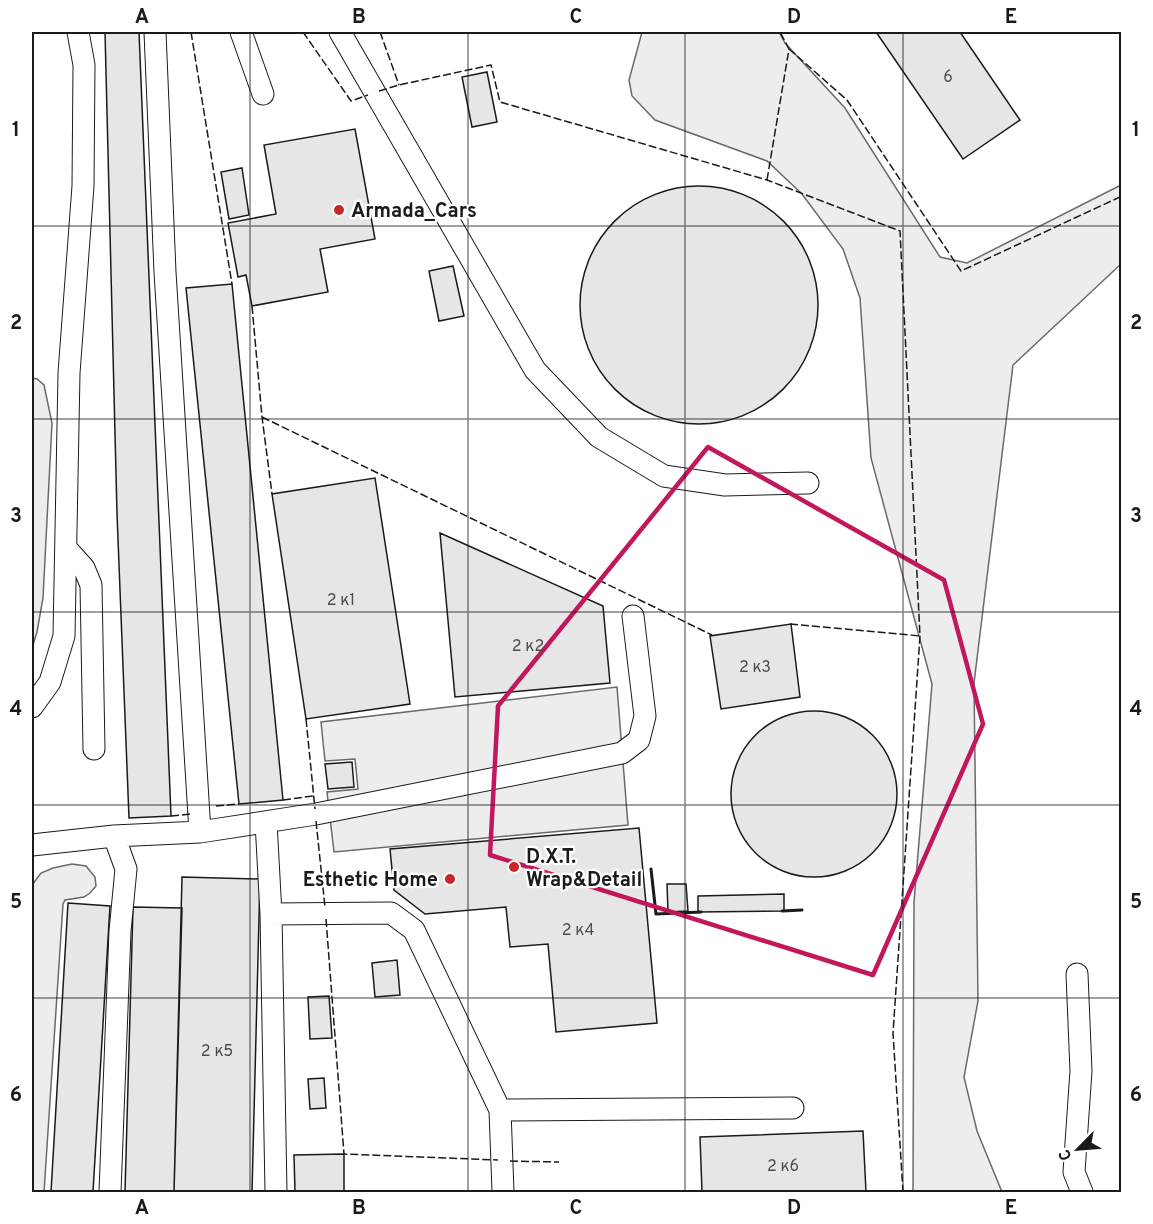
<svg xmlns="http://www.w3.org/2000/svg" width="1153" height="1224" font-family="Overpass,sans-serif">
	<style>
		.built { fill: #ededed; stroke: #6a6a6a; stroke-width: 1.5 }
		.building { fill: #e6e6e6; stroke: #1a1a1a; stroke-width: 1.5 }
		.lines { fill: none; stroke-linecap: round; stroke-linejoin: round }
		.service-casing { stroke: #1a1a1a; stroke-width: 23 }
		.service { stroke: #fff; stroke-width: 21 }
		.fence { stroke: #1a1a1a; stroke-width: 1.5; stroke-dasharray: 8 3; stroke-linecap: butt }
		.wall { stroke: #1a1a1a; stroke-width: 3 }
		.marked { fill: none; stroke: #c2185b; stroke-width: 4.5; stroke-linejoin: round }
		.grid { fill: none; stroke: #1a1a1a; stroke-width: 1.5; stroke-opacity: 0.55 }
		.poi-dot { fill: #c62828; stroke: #fff; stroke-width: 2 }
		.labels { text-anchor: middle; stroke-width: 4.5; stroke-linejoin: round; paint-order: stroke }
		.number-label { font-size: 16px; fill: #4d4d4d }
		.poi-label { font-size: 20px; font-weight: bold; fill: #1a1a1a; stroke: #fff; text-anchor: start }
		.neatline { fill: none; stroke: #1a1a1a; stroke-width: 2 }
		.grid-label { font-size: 20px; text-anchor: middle; font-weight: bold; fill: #1a1a1a }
	</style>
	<rect width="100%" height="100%" fill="#fff"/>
	<!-- built -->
	<path class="built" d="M 642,32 L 779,32 L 785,43 L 845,108 L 940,257 L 967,263 L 1121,185 L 1121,264 L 1013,365 L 974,683 L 978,1001 L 964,1077 L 977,1131 L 1002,1192 L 913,1192 L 914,902 L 932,684 L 871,458 L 860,298 L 843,249 L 802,194 L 767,161 L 655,120 L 632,96 L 629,80 Z
		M 32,378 L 37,379 L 44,385 L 52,423 L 43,598 L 37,632 L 32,648 Z
		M 617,687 L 628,825 L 334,852 L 327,792 L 358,789 L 355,759 L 325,761 L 321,722 Z
		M 72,864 L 86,866 L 95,877 L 96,886 L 90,893 L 84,897 L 65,900 L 63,904 L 44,1192 L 32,1192 L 32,885 L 41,873 L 53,868 Z"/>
	<!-- building -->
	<path class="building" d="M 105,32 L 139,32 L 171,816 L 129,818 L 117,514 Z
		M 876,32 L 960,32 L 1020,120 L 963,159 Z
		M 487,72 L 497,122 L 472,127 L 462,77 Z
		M 355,129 L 375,239 L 320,249 L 328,292 L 252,306 L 246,275 L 238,277 L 228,223 L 276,214 L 264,145 Z
		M 242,168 L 249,215 L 229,219 L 221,172 Z
		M580 305a119 119 0 1 1 238 0a119 119 0 1 1-238 0Z
		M 453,266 L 464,316 L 439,321 L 429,271 Z
		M 232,284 L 283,800 L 239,804 L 186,288 Z
		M 375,478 L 410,704 L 306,719 L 272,494 Z
		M 440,533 L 603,606 L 610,683 L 455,697 Z
		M 791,624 L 800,697 L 721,709 L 710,636 Z
		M731 794a83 83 0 1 1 166 0a83 83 0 1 1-166 0Z
		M 352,762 L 354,787 L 328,789 L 325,764 Z
		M 639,828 L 657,1023 L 556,1032 L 548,944 L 510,947 L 506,907 L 425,914 L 394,890 L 390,849 Z
		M 182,877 L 260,879 L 252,1192 L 174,1192 Z
		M 667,884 L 686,884 L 688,911 L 668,912 Z
		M 784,894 L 784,911 L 698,912 L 698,896 Z
		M 68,903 L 110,906 L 93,1192 L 51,1192 Z
		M 133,907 L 182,908 L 174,1192 L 125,1192 Z
		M 397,960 L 400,995 L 375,997 L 372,963 Z
		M 329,996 L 332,1038 L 310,1039 L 308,997 Z
		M 324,1078 L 326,1108 L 310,1109 L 308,1079 Z
		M 863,1131 L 866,1192 L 702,1192 L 700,1137 Z
		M 344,1154 L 344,1192 L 295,1192 L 294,1155 Z"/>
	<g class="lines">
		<defs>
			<path id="service" d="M 155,32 L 165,272 L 200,832
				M 241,32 L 263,94
				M 340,32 L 535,370 L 599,437 L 664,476 L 725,485 L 808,483
				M 66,548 L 84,568 L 91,585 L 94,749
				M 32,707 L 50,682 L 64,636 L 69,373 L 83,186 L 84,65 L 78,32
				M 266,822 L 271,914 L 276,1192
				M 32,845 L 114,836 L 200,832 L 316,814 L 622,753 L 639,740 L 645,716 L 633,616
				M 271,914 L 391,913 L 414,930 L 500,1110 L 503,1192
				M 1077,974 L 1081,1071 L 1074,1172 L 1082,1192
				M 500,1110 L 793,1108
				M 110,1192 L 120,931 L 126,869 L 114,836"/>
		</defs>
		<!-- service casing -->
		<use href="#service" class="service-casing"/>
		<!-- service -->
		<use href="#service" class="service"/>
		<!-- fence -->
		<path class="fence" d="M 191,32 L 232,284
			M 303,32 L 351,101 L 368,95
			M 380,32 L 399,85
			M 789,49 L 847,100 L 961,271 L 1122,196
			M 379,91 L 399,85 L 491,65 L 500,102 L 767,180 L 900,231 L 920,636 L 893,1033 L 903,1192
			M 767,180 L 789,49 L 780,32
			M 252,306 L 262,417 L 272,494
			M 262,417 L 712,635
			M 790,624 L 920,636
			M 306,719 L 315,809
			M 283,800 L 313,796
			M 216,806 L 239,804
			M 171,816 L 191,814
			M 316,821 L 325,907
			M 326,919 L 344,1154 L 498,1160
			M 510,1161 L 559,1162"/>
		<!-- wall -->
		<path class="wall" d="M 651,869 L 656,914 L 701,912
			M 782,911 L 802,910"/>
	</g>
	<!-- marked area -->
	<path class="marked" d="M 708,447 L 944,580 L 983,724 L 873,975 L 490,855 L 498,706 Z"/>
	<!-- grid -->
	<path class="grid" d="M 250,32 L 250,1192M 468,32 L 468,1192M 685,32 L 685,1192M 903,32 L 903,1192M 32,226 L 1122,226M 32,419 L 1122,419M 32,612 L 1122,612M 32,805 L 1122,805M 32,998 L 1122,998"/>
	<!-- markers -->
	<g class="poi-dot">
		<circle cx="339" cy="210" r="6"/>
		<circle cx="514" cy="867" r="6"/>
		<circle cx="450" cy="879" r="6"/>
	</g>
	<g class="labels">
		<!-- number labels -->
		<g class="number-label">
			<text x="948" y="82">6</text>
			<text x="341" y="605">2 к1</text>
			<text x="528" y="651">2 к2</text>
			<text x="755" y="672">2 к3</text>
			<text x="578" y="935">2 к4</text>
			<text x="217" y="1056">2 к5</text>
			<text x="783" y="1171">2 к6</text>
		</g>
		<!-- poi labels -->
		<g class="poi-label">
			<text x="351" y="217">Armada_Cars</text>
			<text x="526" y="863">D.X.T.<tspan x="526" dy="23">Wrap&amp;Detail</tspan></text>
			<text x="438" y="886" text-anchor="end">Esthetic Home</text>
		</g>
	</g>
	<!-- border -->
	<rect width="1153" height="1224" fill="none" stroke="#ffffff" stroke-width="66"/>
	<!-- north arrow -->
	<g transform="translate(1078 1149) rotate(245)" stroke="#ffffff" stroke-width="4.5" paint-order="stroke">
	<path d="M0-4.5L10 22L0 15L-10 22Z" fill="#1a1a1a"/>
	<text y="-9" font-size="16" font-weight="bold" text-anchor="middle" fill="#1a1a1a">С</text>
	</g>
	<rect x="33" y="33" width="1087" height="1158" class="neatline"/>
	<g class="grid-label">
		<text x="142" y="23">A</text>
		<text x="359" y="23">B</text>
		<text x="576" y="23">C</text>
		<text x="794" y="23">D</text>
		<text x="1011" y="23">E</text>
		<text x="16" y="136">1</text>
		<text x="1136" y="136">1</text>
		<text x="16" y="329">2</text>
		<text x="1136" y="329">2</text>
		<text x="16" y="522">3</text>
		<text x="1136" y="522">3</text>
		<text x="16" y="715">4</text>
		<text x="1136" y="715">4</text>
		<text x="16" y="908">5</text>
		<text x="1136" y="908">5</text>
		<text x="16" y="1101">6</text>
		<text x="1136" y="1101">6</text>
		<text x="142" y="1214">A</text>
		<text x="359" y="1214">B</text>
		<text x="576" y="1214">C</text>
		<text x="794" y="1214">D</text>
		<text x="1011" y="1214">E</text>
	</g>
</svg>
